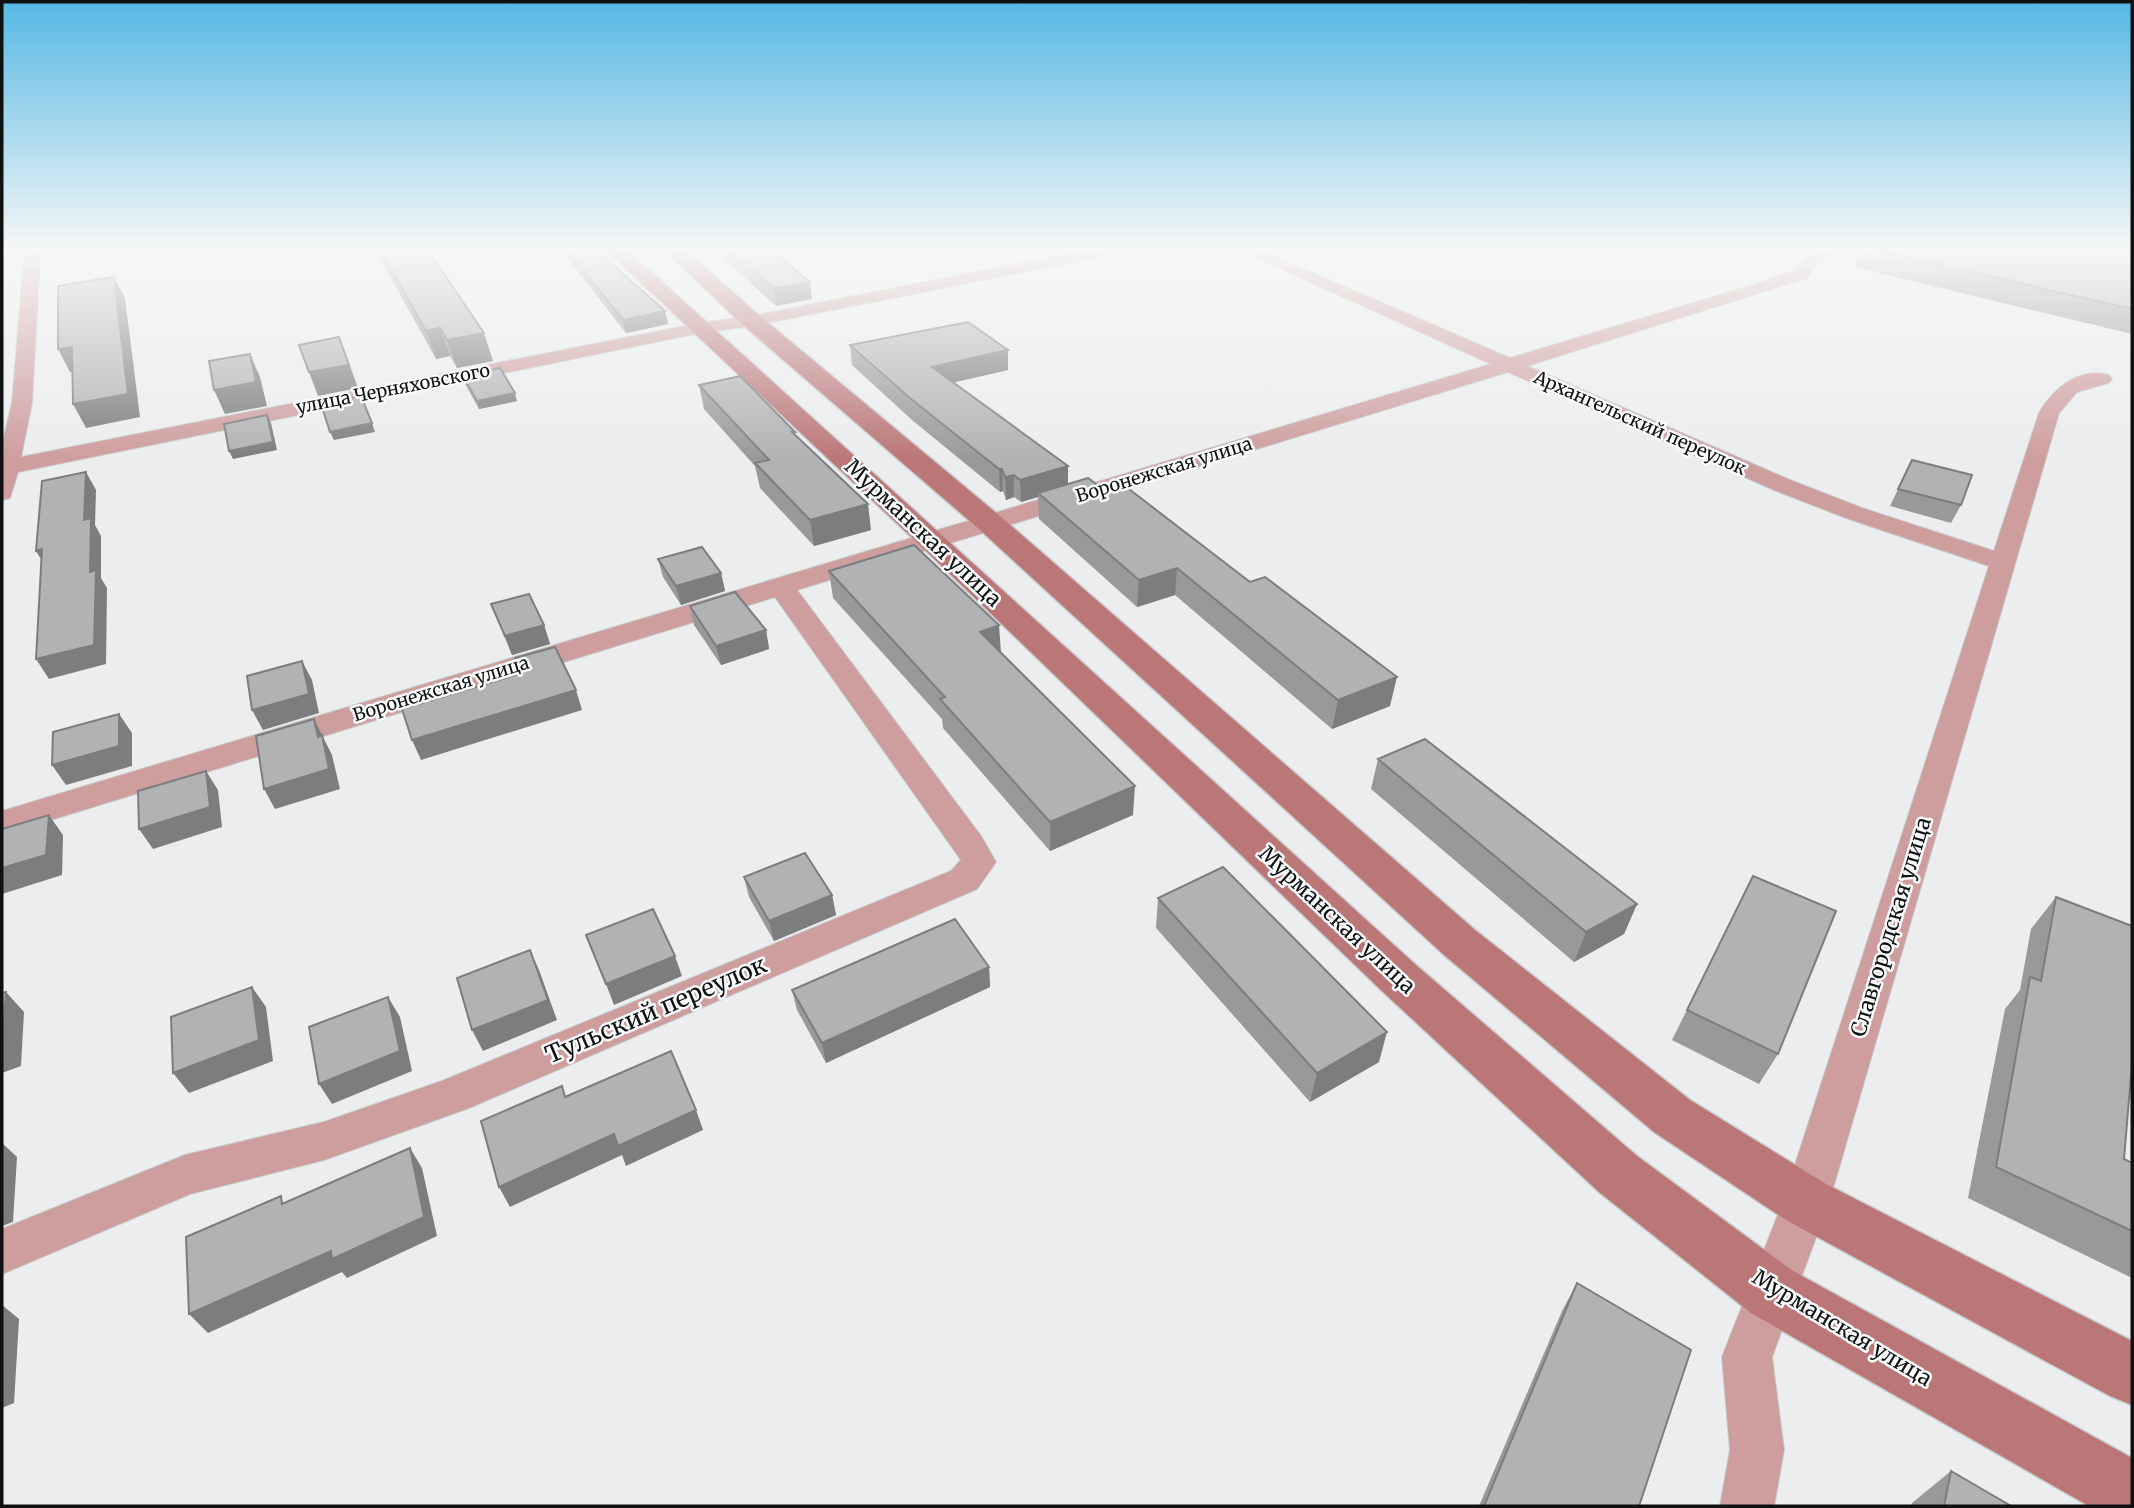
<svg xmlns="http://www.w3.org/2000/svg" width="2134" height="1508" font-family="Merriweather,serif">
	<style>
		.lines { fill: none; stroke-linecap: round; stroke-linejoin: round }
		.minor-casing { stroke: #c8caca; stroke-width: 2 }
		.secondary-casing { stroke: #c8caca; stroke-width: 3 }
		.minor { fill: #ce9d9d; fill-rule: evenodd }
		.secondary { fill: #bb7677; fill-rule: evenodd }
		.wall { fill: #97999b }
		.shaded-wall { fill: #7b7d7e }
		.building { fill: #b0b2b4; stroke: #7b7d7e; stroke-width: 2 }
		.labels { text-anchor: middle; stroke-width: 5; stroke-linejoin: round; paint-order: stroke }
		.far-street-label { font-size: 18px; fill: #0f1010; stroke: #f8fafb }
		.street-label { font-size: 21px; fill: #0f1010; stroke: #f8fafb }
		.near-street-label { font-size: 24px; fill: #0f1010; stroke: #f8fafb }
	</style>
	<rect width="100%" height="100%" fill="#ebedee"/>
	<g class="lines">
		<defs>
			<path id="minor" d="M 29,249 L 45,249 L 40,259 L 32,403 L 21,457 L 700,323 L 752,316 L 1092,249 L 1123,249 L 1115,254 L 752,326 L 700,333 L 18,472 L 10,498 L 2,500 L 2,445 L 12,403 L 24,259 Z
				M 1237,249 L 1258,249 L 1510,358 L 1759,283 L 1795,270 L 1804,258 L 1824,249 L 1845,249 L 1816,264 L 1807,278 L 1527,366 L 1790,480 L 1862,508 L 1994,551 L 2039,413 C 2053,389 2078,367 2109,375 L 2112,379 L 2109,383 L 2077,392 L 2059,413 L 1829,1202 L 1772,1357 L 1784,1450 L 1774,1506 L 1720,1506 L 1730,1450 L 1722,1357 L 1783,1202 L 1989,566 L 1846,518 L 1774,490 L 1508,372 L 797,590 L 981,836 L 996,862 L 977,889 L 469,1108 L 324,1160 L 190,1194 L 2,1274 L 2,1229 L 185,1155 L 324,1122 L 442,1081 L 951,871 L 961,860 L 775,597 L 2,835 L 2,811 L 1491,364 Z"/>
			<path id="secondary" d="M 605,249 L 626,249 L 1416,965 L 1637,1156 L 1793,1271 L 2132,1458 L 2132,1506 L 2089,1506 L 1751,1313 L 1599,1192 L 1382,991 L 921,546 Z
				M 663,249 L 684,249 L 760,316 L 1001,517 L 1475,930 L 1690,1100 L 1826,1184 L 2132,1341 L 2132,1405 L 2110,1396 L 1786,1220 L 1654,1132 L 1443,954 L 979,529 L 744,326 Z"/>
		</defs>
		<!-- minor casing -->
		<use href="#minor" class="minor-casing"/>
		<!-- secondary casing -->
		<use href="#secondary" class="secondary-casing"/>
		<!-- minor -->
		<use href="#minor" class="minor"/>
		<!-- secondary -->
		<use href="#secondary" class="secondary"/>
	</g>
	<!-- wall -->
	<path class="wall" d="M 376,249 L 427,249 L 493,361 L 457,368 L 450,356 L 436,359 L 378,255 Z
		M 560,249 L 595,249 L 665,311 L 668,324 L 626,333 Z
		M 713,249 L 769,249 L 812,299 L 776,306 Z
		M 1862,249 L 2132,249 L 2132,334 L 1854,267 Z
		M 850,345 L 1008,370 L 954,382 L 1068,484 L 1390,706 L 1332,729 L 1175,595 L 1137,607 L 1039,519 L 1038,497 L 1021,502 L 1014,497 L 1006,500 L 1003,491 L 1000,492 L 912,420 L 852,365 Z
		M 463,376 L 517,401 L 479,409 L 465,384 Z
		M 699,385 L 871,530 L 814,546 L 760,488 L 755,466 L 704,409 Z
		M 1912,460 L 1961,505 L 1951,523 L 1890,506 Z
		M 658,559 L 721,573 L 725,591 L 681,605 L 663,577 Z
		M 829,571 L 1001,653 L 1133,815 L 1050,851 L 943,728 L 942,719 L 833,598 Z
		M 491,604 L 544,625 L 550,644 L 512,655 Z
		M 690,606 L 766,630 L 769,649 L 721,665 L 694,625 Z
		M 1378,759 L 1637,904 L 1624,934 L 1574,962 L 1371,789 Z
		M 1753,876 L 1778,1054 L 1759,1084 L 1672,1040 Z
		M 744,877 L 832,895 L 836,915 L 774,941 L 749,897 Z
		M 2056,897 L 2124,1159 L 2132,1163 L 2132,1278 L 1968,1198 L 2005,1009 L 2020,990 L 2031,929 Z
		M 1158,898 L 1379,1062 L 1310,1102 L 1156,928 Z
		M 989,967 L 990,987 L 826,1063 L 797,1010 L 792,990 Z
		M 1577,1283 L 1639,1506 L 1479,1506 L 1562,1311 Z
		M 1951,1471 L 2011,1506 L 1911,1506 L 1912,1503 Z"/>
	<!-- shaded-wall -->
	<path class="shaded-wall" d="M 114,277 L 125,298 L 140,417 L 86,428 L 73,404 Z
		M 810,282 L 812,299 L 776,306 L 774,288 Z
		M 665,311 L 668,324 L 626,333 L 623,320 Z
		M 440,328 L 450,356 L 436,359 L 426,331 Z
		M 484,333 L 493,361 L 457,368 L 447,340 Z
		M 72,347 L 84,369 L 70,372 L 58,349 Z
		M 1008,350 L 1008,370 L 934,387 L 932,367 Z
		M 250,354 L 260,377 L 267,406 L 225,414 L 214,390 Z
		M 348,360 L 358,388 L 318,396 L 309,372 Z
		M 515,393 L 517,401 L 479,409 L 477,401 Z
		M 267,415 L 271,423 L 277,450 L 233,459 L 229,451 Z
		M 372,423 L 375,432 L 334,440 L 330,432 Z
		M 1068,466 L 1068,488 L 1038,493 L 1038,497 L 1021,502 L 1020,480 Z
		M 999,469 L 1002,469 L 1003,491 L 1000,492 Z
		M 86,472 L 96,490 L 95,525 L 101,536 L 101,578 L 107,588 L 106,664 L 49,679 L 36,659 L 84,520 Z
		M 1014,475 L 1014,497 L 1006,500 L 1005,477 Z
		M 868,504 L 871,530 L 814,546 L 810,520 Z
		M 42,549 L 47,569 L 36,551 Z
		M 1177,568 L 1175,595 L 1137,607 L 1139,580 Z
		M 721,573 L 725,591 L 681,605 L 676,586 Z
		M 544,625 L 550,644 L 512,655 L 505,636 Z
		M 999,625 L 1001,653 L 980,632 Z
		M 766,630 L 769,649 L 721,665 L 716,646 Z
		M 302,661 L 312,680 L 319,713 L 263,730 L 252,710 Z
		M 1397,677 L 1390,706 L 1332,729 L 1338,700 Z
		M 576,690 L 582,710 L 421,760 L 412,740 Z
		M 119,714 L 132,733 L 132,766 L 66,785 L 52,765 Z
		M 314,719 L 332,755 L 340,789 L 275,809 L 264,789 L 318,737 Z
		M 206,771 L 218,790 L 222,827 L 153,849 L 139,829 Z
		M 1135,786 L 1133,815 L 1050,851 L 1050,822 Z
		M 49,815 L 63,835 L 62,875 L 2,894 L 2,868 Z
		M 832,895 L 836,915 L 774,941 L 769,921 Z
		M 1637,904 L 1624,934 L 1574,962 L 1586,932 Z
		M 530,950 L 539,970 L 557,1020 L 483,1051 L 472,1030 Z
		M 675,956 L 682,976 L 614,1005 L 606,984 Z
		M 989,967 L 990,987 L 826,1063 L 822,1043 Z
		M 252,987 L 266,1007 L 273,1061 L 189,1093 L 173,1073 Z
		M 6,992 L 24,1012 L 21,1066 L 2,1073 L 2,1045 Z
		M 388,997 L 400,1017 L 412,1071 L 332,1104 L 319,1084 Z
		M 1387,1032 L 1379,1062 L 1310,1102 L 1317,1073 Z
		M 696,1110 L 703,1130 L 626,1166 L 622,1155 L 510,1207 L 499,1187 L 614,1134 Z
		M 2,1143 L 17,1157 L 13,1222 L 2,1226 Z
		M 410,1148 L 422,1168 L 437,1236 L 347,1278 L 342,1272 L 208,1333 L 189,1314 Z
		M 2,1305 L 19,1319 L 14,1403 L 2,1408 Z"/>
	<!-- building -->
	<path class="building" d="M 380,249 L 427,249 L 484,333 L 447,340 L 440,328 L 426,331 Z
		M 566,249 L 595,249 L 665,311 L 623,320 Z
		M 727,249 L 769,249 L 810,282 L 774,288 Z
		M 1872,249 L 2132,249 L 2132,309 Z
		M 114,277 L 128,394 L 73,404 L 72,347 L 58,349 L 58,286 Z
		M 968,322 L 1008,350 L 932,367 L 1068,466 L 1020,480 L 1014,475 L 1005,477 L 1002,469 L 999,469 L 911,399 L 850,345 Z
		M 339,337 L 349,365 L 309,372 L 299,345 Z
		M 250,354 L 256,382 L 214,390 L 209,361 Z
		M 500,368 L 515,393 L 477,401 L 463,376 Z
		M 740,376 L 795,432 L 792,432 L 868,504 L 810,520 L 755,463 L 769,460 L 699,385 Z
		M 361,396 L 372,423 L 330,432 L 321,404 Z
		M 267,415 L 273,442 L 229,451 L 224,424 Z
		M 1912,460 L 1972,475 L 1961,505 L 1898,489 Z
		M 86,472 L 84,520 L 91,518 L 90,572 L 96,570 L 94,645 L 36,659 L 42,549 L 36,551 L 42,481 Z
		M 1088,478 L 1106,491 L 1125,486 L 1250,582 L 1265,577 L 1397,677 L 1338,700 L 1177,568 L 1139,580 L 1038,493 Z
		M 914,545 L 999,625 L 980,632 L 1135,786 L 1050,822 L 940,699 L 945,697 L 829,571 Z
		M 702,547 L 721,573 L 676,586 L 658,559 Z
		M 735,592 L 766,630 L 716,646 L 690,606 Z
		M 529,594 L 544,625 L 505,636 L 491,604 Z
		M 555,647 L 576,690 L 412,740 L 402,709 L 522,673 L 515,658 Z
		M 302,661 L 309,694 L 252,710 L 247,676 Z
		M 119,714 L 119,746 L 52,765 L 53,732 Z
		M 314,719 L 318,737 L 322,735 L 329,769 L 264,789 L 256,736 Z
		M 1425,739 L 1637,904 L 1586,932 L 1378,759 Z
		M 206,771 L 210,807 L 139,829 L 138,791 Z
		M 49,815 L 46,855 L 2,868 L 2,829 Z
		M 805,853 L 832,895 L 769,921 L 744,877 Z
		M 1223,867 L 1387,1032 L 1317,1073 L 1158,898 Z
		M 1753,876 L 1836,911 L 1778,1054 L 1687,1010 Z
		M 2056,897 L 2132,926 L 2132,1064 L 2124,1159 L 2132,1163 L 2132,1231 L 1996,1167 L 2030,977 L 2041,981 Z
		M 653,909 L 675,956 L 606,984 L 586,935 Z
		M 955,919 L 989,967 L 822,1043 L 792,990 Z
		M 530,950 L 548,1000 L 472,1030 L 457,978 Z
		M 252,987 L 259,1040 L 173,1073 L 171,1017 Z
		M 6,992 L 2,1045 L 2,993 Z
		M 388,997 L 400,1051 L 319,1084 L 309,1027 Z
		M 671,1051 L 696,1110 L 618,1146 L 614,1134 L 499,1187 L 481,1121 L 562,1086 L 565,1097 Z
		M 410,1148 L 424,1217 L 332,1259 L 331,1251 L 189,1314 L 186,1237 L 281,1196 L 282,1204 Z
		M 1577,1283 L 1691,1350 L 1639,1506 L 1484,1506 Z
		M 1951,1471 L 2011,1506 L 1944,1506 Z"/>
	<!-- sky -->
	<linearGradient id="sky" x2="0" y2="1"><stop stop-color="#54b8e4"/><stop offset="0.54" stop-color="#f6f7f7"/><stop offset="1" stop-color="#f6f7f7" stop-opacity="0"/></linearGradient>
	<rect width="2134" height="460" fill="url(#sky)"/>
	<g class="labels">
		<!-- far-street labels -->
		<g class="far-street-label">
			<text transform="translate(393 389) rotate(-11)" y="6">улица Черняховского</text>
			<text transform="translate(1640 423) rotate(24)" y="6">Архангельский переулок</text>
			<text transform="translate(1164 470) rotate(-17)" y="6">Воронежская улица</text>
			<text transform="translate(441 689) rotate(-17)" y="6">Воронежская улица</text>
		</g>
		<!-- street labels -->
		<g class="street-label">
			<text transform="translate(923 533) rotate(43)" y="7">Мурманская улица</text>
			<text transform="translate(1337 920) rotate(43)" y="7">Мурманская улица</text>
			<text transform="translate(1891 927) rotate(-73)" y="7">Славгородская улица</text>
			<text transform="translate(1842 1328) rotate(31)" y="7">Мурманская улица</text>
		</g>
		<!-- near-street labels -->
		<g class="near-street-label">
			<text transform="translate(656 1010) rotate(-23)" y="8">Тульский переулок</text>
		</g>
	</g>
	<!-- border -->
	<rect width="2134" height="1508" fill="none" stroke="#0f1010" stroke-width="7"/>
</svg>
